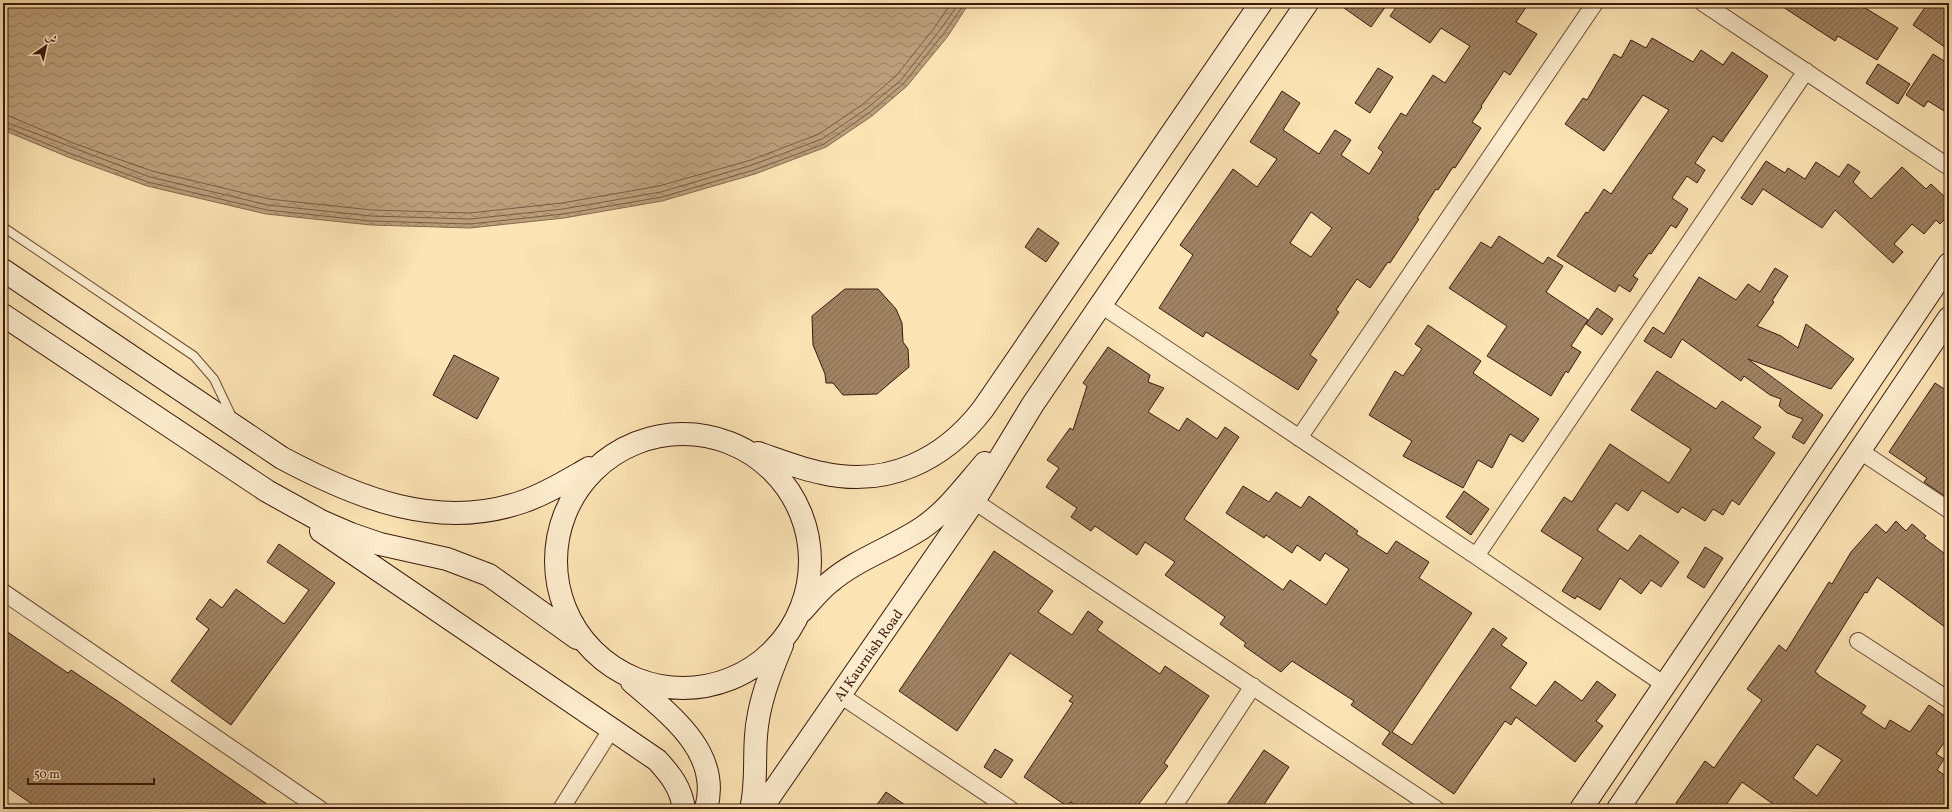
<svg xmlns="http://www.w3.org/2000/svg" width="1952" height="812" font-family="Vollkorn,Amiri,serif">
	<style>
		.water { fill: url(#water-waves); stroke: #89694f }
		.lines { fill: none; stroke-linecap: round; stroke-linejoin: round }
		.shore { stroke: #7c5c44; stroke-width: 1 }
		.building { fill: url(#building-hatch); stroke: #3d190c; fill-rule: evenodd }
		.lane-casing { stroke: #6d4c36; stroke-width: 10 }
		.street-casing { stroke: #6d4c36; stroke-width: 18 }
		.secondary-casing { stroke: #3d190c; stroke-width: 24 }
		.lane { stroke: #fdedce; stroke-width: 8 }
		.street { stroke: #fdedce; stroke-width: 16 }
		.secondary { stroke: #fdedce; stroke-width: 22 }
		.labels { text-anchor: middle; stroke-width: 4; stroke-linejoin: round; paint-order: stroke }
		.street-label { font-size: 14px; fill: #3d190c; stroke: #fdedce }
	</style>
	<defs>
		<pattern id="water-waves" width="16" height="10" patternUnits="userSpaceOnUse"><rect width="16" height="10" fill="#bb9f7b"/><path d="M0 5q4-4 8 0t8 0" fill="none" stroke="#998163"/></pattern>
		<pattern id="building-hatch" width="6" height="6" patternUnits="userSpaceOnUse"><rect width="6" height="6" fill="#a08363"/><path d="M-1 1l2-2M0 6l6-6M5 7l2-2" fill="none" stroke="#846a50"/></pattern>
	</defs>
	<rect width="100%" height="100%" fill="#fce4b4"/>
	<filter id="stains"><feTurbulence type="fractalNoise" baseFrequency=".005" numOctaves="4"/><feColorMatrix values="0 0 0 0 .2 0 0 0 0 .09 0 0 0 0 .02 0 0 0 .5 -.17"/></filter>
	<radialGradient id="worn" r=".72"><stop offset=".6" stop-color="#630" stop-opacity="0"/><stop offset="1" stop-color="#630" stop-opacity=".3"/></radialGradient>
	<!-- water -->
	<path class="water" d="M 3,3 L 969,3 L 948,36 L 907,86 L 872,116 L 826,147 L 755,174 L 662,201 L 564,218 L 470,228 L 371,225 L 266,214 L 147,186 L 68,157 L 3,130 Z"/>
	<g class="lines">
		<!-- shore -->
		<path class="shore" d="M 3,115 L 9,116 L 73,143 L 152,171 L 269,199 L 372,210 L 470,213 L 562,203 L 659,186 L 751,160 L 819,134 L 863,104 L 896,76 L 935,27 L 951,3
			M 3,121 L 150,177 L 268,205 L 371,216 L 470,219 L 563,209 L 661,192 L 752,165 L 822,139 L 866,109 L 901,80 L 940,30 L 959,3
			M 3,126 L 69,153 L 148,182 L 267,210 L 371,221 L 470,224 L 563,214 L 662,197 L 754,170 L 824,144 L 869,113 L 904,83 L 944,33 L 965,3"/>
	</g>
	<!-- building -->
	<path class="building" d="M 1337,3 L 1388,3 L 1371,27 Z
		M 1399,3 L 1529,3 L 1516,22 L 1537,34 L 1510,75 L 1504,71 L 1481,106 L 1482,107 L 1472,122 L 1481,128 L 1455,168 L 1453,167 L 1438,190 L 1436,189 L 1417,218 L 1419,219 L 1390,263 L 1388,262 L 1370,288 L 1357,279 L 1336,310 L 1339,312 L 1310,355 L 1317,360 L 1298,390 L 1206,332 L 1203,337 L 1159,308 L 1193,255 L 1180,245 L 1233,169 L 1257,187 L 1277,159 L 1250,142 L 1282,91 L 1300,103 L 1283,130 L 1319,154 L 1335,130 L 1351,140 L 1341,155 L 1369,174 L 1383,152 L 1378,148 L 1401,113 L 1406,116 L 1433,75 L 1445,83 L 1470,46 L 1441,28 L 1430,43 L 1390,16 ZM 1311,212 L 1332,228 L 1311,257 L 1290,243 Z
		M 1777,3 L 1857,3 L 1898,28 L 1877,60 L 1838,36 L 1835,41 Z
		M 1928,3 L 1949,3 L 1949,50 L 1913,25 Z
		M 1652,38 L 1693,62 L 1701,50 L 1723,65 L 1732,52 L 1768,76 L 1722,142 L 1713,136 L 1695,163 L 1705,170 L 1697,183 L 1687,176 L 1672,198 L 1688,209 L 1676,228 L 1671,225 L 1651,254 L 1649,253 L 1633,276 L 1638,279 L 1630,292 L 1619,285 L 1615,292 L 1557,256 L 1586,212 L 1588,213 L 1604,189 L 1611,194 L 1669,110 L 1643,95 L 1604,151 L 1565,124 L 1583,98 L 1587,100 L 1614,54 L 1621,58 L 1631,40 L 1646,48 Z
		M 1933,54 L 1949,64 L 1949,114 L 1928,101 L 1924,107 L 1906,95 Z
		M 1878,64 L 1910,84 L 1898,104 L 1866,83 Z
		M 1378,68 L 1393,77 L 1370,113 L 1355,103 Z
		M 1766,161 L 1785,173 L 1788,168 L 1805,179 L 1816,162 L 1839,177 L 1848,164 L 1860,172 L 1853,182 L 1871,199 L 1902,167 L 1926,189 L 1931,184 L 1949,201 L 1949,214 L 1940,224 L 1936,220 L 1924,234 L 1912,224 L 1894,244 L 1903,252 L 1893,263 L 1835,210 L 1822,228 L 1763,189 L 1752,205 L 1741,198 Z
		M 1038,228 L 1059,243 L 1046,262 L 1025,247 Z
		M 1499,236 L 1543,264 L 1548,257 L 1563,266 L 1546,292 L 1588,320 L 1571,346 L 1581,352 L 1568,373 L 1566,371 L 1551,396 L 1487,356 L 1507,326 L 1449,288 L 1481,242 L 1491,248 Z
		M 1775,268 L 1788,276 L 1772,301 L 1774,302 L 1757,326 L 1781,336 L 1798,348 L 1806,324 L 1854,359 L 1831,389 L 1748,359 L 1823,415 L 1804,444 L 1792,437 L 1803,419 L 1787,413 L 1779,406 L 1781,399 L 1770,395 L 1744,376 L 1741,381 L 1682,339 L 1671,358 L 1644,341 L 1653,327 L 1664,334 L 1699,277 L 1736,300 L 1748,284 L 1760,292 Z
		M 845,289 L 878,289 L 896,309 L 902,323 L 903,342 L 908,349 L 909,367 L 877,394 L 843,395 L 833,383 L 826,383 L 825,374 L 813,345 L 812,316 Z
		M 1597,308 L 1613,319 L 1602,335 L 1586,324 Z
		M 1428,325 L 1481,361 L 1473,373 L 1539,419 L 1523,442 L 1510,434 L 1492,468 L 1478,460 L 1463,488 L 1403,456 L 1412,441 L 1369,415 L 1395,371 L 1403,376 L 1422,349 L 1415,344 Z
		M 1108,347 L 1150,375 L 1148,382 L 1164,388 L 1148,412 L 1179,431 L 1187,418 L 1217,439 L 1225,427 L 1239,437 L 1184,519 L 1283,590 L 1290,580 L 1326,605 L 1349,569 L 1325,553 L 1320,561 L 1297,545 L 1292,553 L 1266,535 L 1264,538 L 1226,513 L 1243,486 L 1269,502 L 1276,492 L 1301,508 L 1309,496 L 1358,531 L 1356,534 L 1387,554 L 1396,541 L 1429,562 L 1419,578 L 1472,613 L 1392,732 L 1412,745 L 1493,628 L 1507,638 L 1501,645 L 1527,663 L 1510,688 L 1536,706 L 1555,681 L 1582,701 L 1597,681 L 1616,695 L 1596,721 L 1603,726 L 1575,762 L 1516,717 L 1511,725 L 1505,721 L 1454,794 L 1382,744 L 1390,732 L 1351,705 L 1354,701 L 1292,661 L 1281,672 L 1244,646 L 1246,643 L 1220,624 L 1225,617 L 1165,575 L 1175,562 L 1145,542 L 1137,555 L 1095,526 L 1091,531 L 1071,517 L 1077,508 L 1046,487 L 1059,468 L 1047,460 L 1070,428 L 1073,430 L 1087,386 L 1083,383 Z
		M 454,355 L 499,378 L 477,419 L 433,395 Z
		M 1657,371 L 1716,409 L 1722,401 L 1761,427 L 1753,438 L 1775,453 L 1739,505 L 1732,500 L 1723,515 L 1713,509 L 1705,521 L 1682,507 L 1678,513 L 1642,490 L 1628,511 L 1616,503 L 1597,530 L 1628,551 L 1640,535 L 1679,562 L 1661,587 L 1651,580 L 1641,594 L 1620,578 L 1600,610 L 1577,596 L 1575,599 L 1562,591 L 1583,558 L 1541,531 L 1564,497 L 1572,502 L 1610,444 L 1669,483 L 1691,449 L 1631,410 Z
		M 1935,383 L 1949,392 L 1949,499 L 1924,482 L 1927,478 L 1889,452 Z
		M 1464,491 L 1489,509 L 1471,535 L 1446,517 Z
		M 1896,521 L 1906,531 L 1912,524 L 1926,536 L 1924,538 L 1949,557 L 1949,630 L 1877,577 L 1867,593 L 1865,592 L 1815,672 L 1818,674 L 1818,675 L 1866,706 L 1861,713 L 1885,729 L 1890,720 L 1910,732 L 1929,705 L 1949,719 L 1949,736 L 1936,754 L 1944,759 L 1937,770 L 1949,778 L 1949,809 L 1780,809 L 1742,782 L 1723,809 L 1687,809 L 1676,803 L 1705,761 L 1714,768 L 1762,700 L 1747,689 L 1779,645 L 1786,651 L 1829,582 L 1832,584 L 1851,552 L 1876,524 L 1886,533 ZM 1817,744 L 1842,760 L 1817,796 L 1793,778 Z
		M 279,544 L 335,583 L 231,725 L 171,681 L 209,629 L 196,619 L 210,599 L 222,608 L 236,589 L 284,624 L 309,590 L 267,562 Z
		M 1705,547 L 1723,558 L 1704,588 L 1687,577 Z
		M 994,551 L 1053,591 L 1038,612 L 1072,635 L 1088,611 L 1103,622 L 1097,630 L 1160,674 L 1165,666 L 1209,696 L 1164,763 L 1168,766 L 1135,809 L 1080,809 L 1071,802 L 1068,807 L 1024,777 L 1073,703 L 1069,701 L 1073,696 L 1010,653 L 957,731 L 899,691 Z
		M 3,629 L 68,673 L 71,670 L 122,704 L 274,809 L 39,809 L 3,784 Z
		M 995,749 L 1013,760 L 1001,778 L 984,767 Z
		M 1264,750 L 1289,767 L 1261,809 L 1224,809 Z
		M 886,792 L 911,809 L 874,809 Z"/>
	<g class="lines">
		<defs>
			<path id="lane" d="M 3,227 L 194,356 L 214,379 L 232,417"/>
			<path id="street" d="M 1703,3 L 1949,167
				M 1101,305 L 1476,556 L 1665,685
				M 1299,438 L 1595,3
				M 1860,451 L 1949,510
				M 974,501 L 1436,809
				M 1476,556 L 1806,71
				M 3,592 L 320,809
				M 1858,641 L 1949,700
				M 840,695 L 1010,809
				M 561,809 L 611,730
				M 1172,809 L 1253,686"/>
			<path id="secondary" d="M 3,270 L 282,458 C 357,498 438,531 522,502 C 546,494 568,480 589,468
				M 3,315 L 267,491 L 321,521 L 351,534 L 380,544 L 447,559 L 489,575 L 577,638
				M556 561a127 127 0 1 1 254 0a127 127 0 1 1-254 0Z
				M 758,453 C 779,460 801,469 822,473 C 887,488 944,460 983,409 L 1261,3
				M 321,531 L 657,760 C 671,775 681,788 684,809
				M 802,611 C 811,601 820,590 830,582 C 857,559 892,548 922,528 C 947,511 965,486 985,463
				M 632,682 C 669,714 722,752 706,809
				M 751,809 C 757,785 754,761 756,736 C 758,704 770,674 782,645
				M 761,809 L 974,501 L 1033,404 L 1307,3
				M 1581,809 L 1949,264
				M 1618,809 L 1949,318"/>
		</defs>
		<!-- lane casing -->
		<use href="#lane" class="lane-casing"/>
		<!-- street casing -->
		<use href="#street" class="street-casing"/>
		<!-- secondary casing -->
		<use href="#secondary" class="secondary-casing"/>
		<!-- lane -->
		<use href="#lane" class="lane"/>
		<!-- street -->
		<use href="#street" class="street"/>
		<!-- secondary -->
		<use href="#secondary" class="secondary"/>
	</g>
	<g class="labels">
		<!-- street labels -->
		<g class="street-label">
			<text transform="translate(868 655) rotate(-55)" y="5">Al Kaurnish Road</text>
		</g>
	</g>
	<!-- margin -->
	<rect width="1952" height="812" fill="none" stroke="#fce4b4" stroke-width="16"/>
	<rect x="4" y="4" width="1944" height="804" fill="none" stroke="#3d190c" stroke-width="2"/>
	<rect x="8" y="8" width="1936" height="796" fill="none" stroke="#3d190c"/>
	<!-- north arrow -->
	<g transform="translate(46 46) rotate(34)" stroke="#fdedce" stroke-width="3" paint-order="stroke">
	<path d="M0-3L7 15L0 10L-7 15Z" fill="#3d190c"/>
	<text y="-6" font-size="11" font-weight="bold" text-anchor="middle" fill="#3d190c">ش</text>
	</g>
	<!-- scale -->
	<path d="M28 778v6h126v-6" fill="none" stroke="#3d190c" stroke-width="2"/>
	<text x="34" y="778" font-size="12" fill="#3d190c" stroke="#fdedce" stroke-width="3" paint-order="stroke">50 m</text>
	<rect width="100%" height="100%" filter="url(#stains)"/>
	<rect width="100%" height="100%" fill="url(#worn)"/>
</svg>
